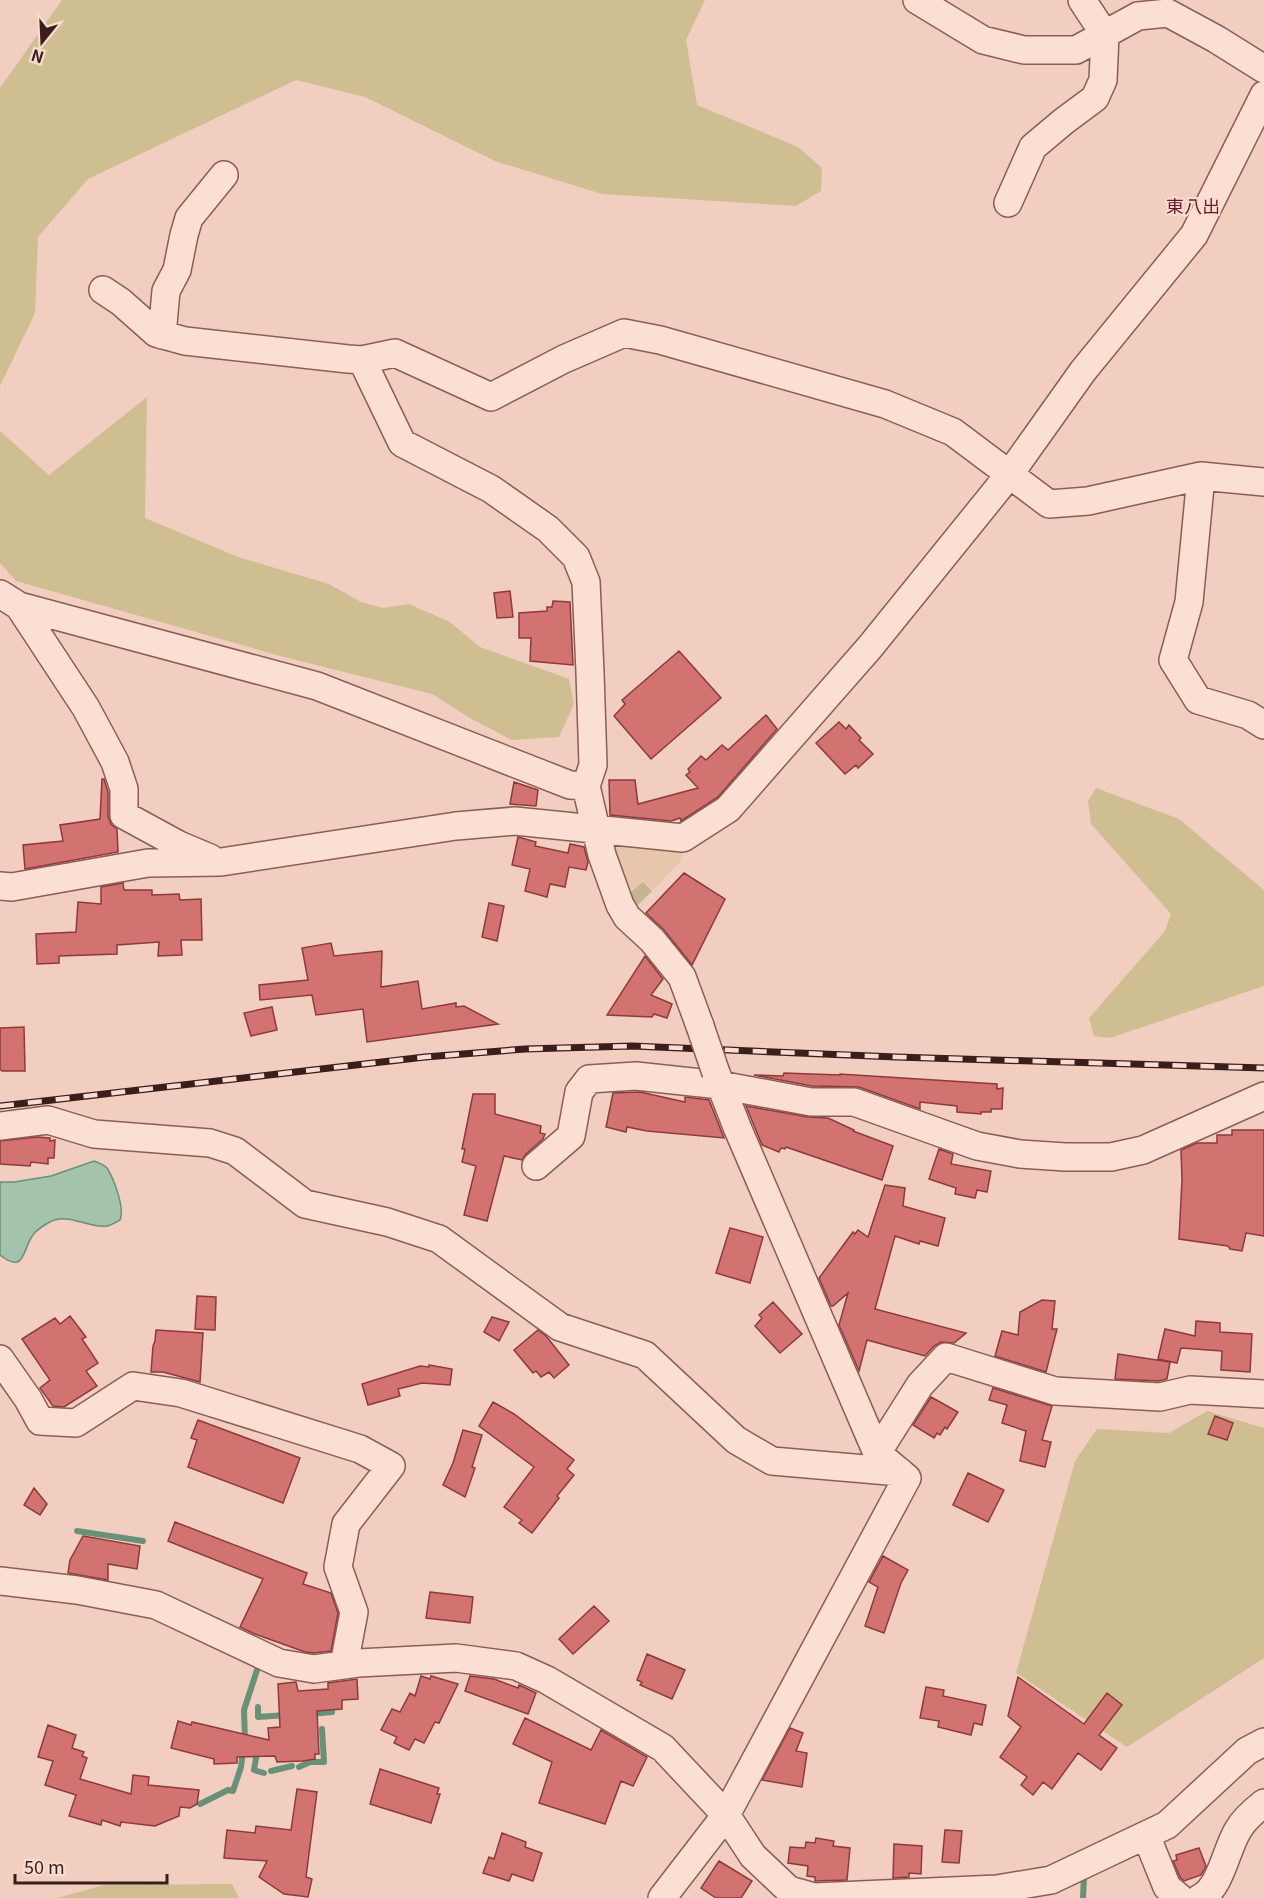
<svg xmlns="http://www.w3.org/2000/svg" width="1264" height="1898" font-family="Georgia,'Noto Sans JP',serif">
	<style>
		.farmland { fill: #e7c6ac }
		.green { fill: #d0be93 }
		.cemetery { fill: #c4b693 }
		.water { fill: #a3c3ac; stroke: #699177; stroke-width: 1.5 }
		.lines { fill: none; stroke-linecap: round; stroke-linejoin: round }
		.stream { stroke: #699177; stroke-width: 6 }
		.building { fill: #d27372; stroke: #8d3a3b; stroke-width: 1.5 }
		.minor-casing { stroke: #8c5d56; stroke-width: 30 }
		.minor { stroke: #fbdfd3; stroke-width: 27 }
		.rail-casing { stroke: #3a1e1c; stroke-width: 7 }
		.rail { stroke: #f8dcd0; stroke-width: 4.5; stroke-dasharray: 14; stroke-linecap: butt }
		.minor-bridge-casing { stroke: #8c5d56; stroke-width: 30; stroke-linecap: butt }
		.minor-bridge { stroke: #fbdfd3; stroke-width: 27 }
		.labels { text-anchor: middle; stroke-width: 4.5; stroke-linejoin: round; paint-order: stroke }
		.neighbourhood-label { font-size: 18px; fill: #6a1828; stroke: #f8dcd0 }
	</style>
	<rect width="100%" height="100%" fill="#f1cec0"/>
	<!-- farmland -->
	<path class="farmland" d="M 614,843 L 683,852 L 682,855 L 680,862 L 653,890 L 643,881 L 625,897 L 611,844 Z"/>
	<!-- green -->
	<path class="green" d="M 62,0 L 705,0 L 686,40 L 697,105 L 798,147 L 822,168 L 821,191 L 796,206 L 602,194 L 495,161 L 365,97 L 296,80 L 88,179 L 38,237 L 35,313 L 0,386 L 0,88 Z
		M 147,397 L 145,518 L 238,557 L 329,584 L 361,602 L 383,608 L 409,604 L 450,622 L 480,647 L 569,679 L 574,704 L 559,737 L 512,740 L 468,717 L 432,694 L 284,657 L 16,581 L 0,563 L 0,431 L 49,475 Z
		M 1096,788 L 1179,819 L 1264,890 L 1264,986 L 1110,1038 L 1094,1036 L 1089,1018 L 1165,931 L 1171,914 L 1091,824 L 1088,801 Z
		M 1207,1411 L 1264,1428 L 1264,1658 L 1127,1747 L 1016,1673 L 1075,1461 L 1097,1429 L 1169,1433 Z
		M 232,1884 L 239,1898 L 57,1898 L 104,1885 Z"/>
	<!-- cemetery -->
	<path class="cemetery" d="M 643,882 L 652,891 L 632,911 L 625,897 Z"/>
	<!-- water -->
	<path class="water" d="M 94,1161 C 99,1163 103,1164 107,1168 C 114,1179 125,1208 120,1220 C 116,1222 112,1225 107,1226 C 87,1229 69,1211 48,1223 C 43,1226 36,1230 33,1235 C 22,1249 26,1275 0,1255 L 0,1182 L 14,1182 L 51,1176 Z"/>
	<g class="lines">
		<!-- stream -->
		<path class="stream" d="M 77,1531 L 143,1541
			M 258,1707 L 258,1717 L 286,1715
			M 311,1714 L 332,1712
			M 245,1741 L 244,1710 L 258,1667 L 256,1663 L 254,1661
			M 257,1752 L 254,1770 L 264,1773
			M 299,1767 L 310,1762 L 324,1762 L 322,1729
			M 271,1771 L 292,1766
			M 200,1804 L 228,1790 L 233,1791 L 241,1767 L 243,1751
			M 1083,1898 L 1084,1876"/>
	</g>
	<!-- building -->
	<path class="building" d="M 510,591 L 513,617 L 497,618 L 494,593 Z
		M 553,601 L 570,602 L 573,665 L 530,661 L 531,638 L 519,638 L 519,613 L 547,611 L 547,607 L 552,607 Z
		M 679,651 L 721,698 L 651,759 L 614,716 L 625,704 L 622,700 Z
		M 766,715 L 777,729 L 718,797 L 681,821 L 680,818 L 671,821 L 610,815 L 609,780 L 635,780 L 638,804 L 698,788 L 686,775 L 690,772 L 688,769 L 701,756 L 706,760 L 722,745 L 728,750 Z
		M 839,722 L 846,729 L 849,725 L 861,738 L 859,740 L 873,754 L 858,768 L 856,765 L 845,774 L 816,743 Z
		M 102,779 L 104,779 L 108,792 L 108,816 L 111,824 L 117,829 L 118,852 L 25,869 L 23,845 L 63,841 L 60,825 L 100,819 Z
		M 514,782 L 538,790 L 536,806 L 510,804 Z
		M 518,837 L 536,842 L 535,846 L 568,853 L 570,844 L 584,847 L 588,862 L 586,870 L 569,867 L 565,887 L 550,884 L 547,897 L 525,891 L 530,869 L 512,865 Z
		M 684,873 L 725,899 L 692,965 L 664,930 L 646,913 Z
		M 123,883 L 124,890 L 152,890 L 152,895 L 179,894 L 180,900 L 201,899 L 202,940 L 181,940 L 182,955 L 158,956 L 159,942 L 117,945 L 117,954 L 59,956 L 59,963 L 37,964 L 36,934 L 76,932 L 78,902 L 101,904 L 101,887 Z
		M 489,903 L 504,906 L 497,941 L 482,937 Z
		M 331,943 L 334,956 L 382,951 L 381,987 L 418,981 L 422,1009 L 456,1003 L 456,1007 L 464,1006 L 498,1024 L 367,1042 L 363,1009 L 316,1015 L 312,995 L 260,1000 L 259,985 L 308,980 L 302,948 Z
		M 645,956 L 663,979 L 651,995 L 672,1004 L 667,1018 L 654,1014 L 652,1017 L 607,1015 Z
		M 272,1007 L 277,1030 L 251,1036 L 244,1013 Z
		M 24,1027 L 25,1071 L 2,1071 L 0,1069 L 0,1028 Z
		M 784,1073 L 840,1075 L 840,1074 L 997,1084 L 997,1089 L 1003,1088 L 1002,1109 L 991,1109 L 991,1112 L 981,1112 L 981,1114 L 957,1112 L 957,1106 L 920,1102 L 920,1109 L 859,1087 L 812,1086 L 754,1075 L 783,1076 Z
		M 640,1092 L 685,1102 L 685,1097 L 709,1100 L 724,1138 L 647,1131 L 627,1127 L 626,1132 L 606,1127 L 613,1093 Z
		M 473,1094 L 495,1094 L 495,1114 L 541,1126 L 540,1133 L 545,1134 L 543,1139 L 526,1154 L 522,1160 L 504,1156 L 487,1221 L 464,1215 L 476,1166 L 462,1162 L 465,1149 L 462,1149 Z
		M 746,1106 L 808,1117 L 828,1118 L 854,1130 L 853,1131 L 893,1146 L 882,1180 L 786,1147 L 785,1149 L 781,1148 L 779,1152 L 762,1145 Z
		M 1232,1130 L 1264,1130 L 1264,1236 L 1246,1233 L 1242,1251 L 1230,1249 L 1228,1246 L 1179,1239 L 1182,1180 L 1181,1150 L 1197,1143 L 1217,1143 L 1217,1135 L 1232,1135 Z
		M 37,1137 L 50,1138 L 50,1141 L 55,1140 L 54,1158 L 48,1158 L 48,1164 L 31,1162 L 30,1166 L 0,1164 L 0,1141 Z
		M 939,1149 L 953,1154 L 951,1164 L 991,1171 L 987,1192 L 977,1190 L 975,1198 L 955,1194 L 956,1188 L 929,1179 Z
		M 885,1185 L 905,1188 L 903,1206 L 945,1218 L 938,1246 L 920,1241 L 919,1244 L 895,1236 L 875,1309 L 966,1333 L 954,1343 L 941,1342 L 934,1346 L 925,1356 L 867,1340 L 859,1371 L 839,1325 L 848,1293 L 833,1306 L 831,1306 L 819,1278 L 853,1232 L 855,1234 L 858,1230 L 868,1237 Z
		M 730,1228 L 763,1237 L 750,1283 L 716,1273 Z
		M 197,1296 L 216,1297 L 215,1330 L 195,1329 Z
		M 1042,1300 L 1055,1301 L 1052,1329 L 1057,1329 L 1046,1372 L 995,1356 L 1002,1331 L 1018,1335 L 1020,1312 Z
		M 773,1302 L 802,1334 L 780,1353 L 755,1326 L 762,1318 L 759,1315 Z
		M 70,1316 L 86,1337 L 82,1339 L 98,1363 L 86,1371 L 97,1386 L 64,1407 L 53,1406 L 40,1388 L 50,1380 L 22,1339 L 55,1318 L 60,1324 Z
		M 492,1317 L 509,1322 L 499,1341 L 484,1332 Z
		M 1196,1321 L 1220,1323 L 1220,1332 L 1252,1334 L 1250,1372 L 1221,1370 L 1222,1351 L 1181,1348 L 1177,1363 L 1158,1359 L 1165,1329 L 1195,1336 Z
		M 156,1330 L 203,1333 L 200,1382 L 163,1372 L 151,1372 L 153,1346 L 155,1341 Z
		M 538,1330 L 546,1336 L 569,1365 L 554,1378 L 549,1372 L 541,1377 L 536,1371 L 533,1373 L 514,1350 Z
		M 1118,1354 L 1170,1362 L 1167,1379 L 1159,1381 L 1115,1379 Z
		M 429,1365 L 452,1369 L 450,1385 L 422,1383 L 398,1389 L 400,1396 L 368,1405 L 362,1384 L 420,1366 L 429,1367 Z
		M 993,1388 L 1052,1406 L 1042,1440 L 1051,1442 L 1045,1467 L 1020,1461 L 1026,1431 L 1002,1423 L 1007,1405 L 989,1400 Z
		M 931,1397 L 958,1412 L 947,1429 L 945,1427 L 940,1435 L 937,1433 L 934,1438 L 913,1425 Z
		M 493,1402 L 514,1414 L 574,1460 L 567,1469 L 574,1475 L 557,1496 L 559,1498 L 532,1533 L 519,1523 L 522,1520 L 504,1507 L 534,1467 L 479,1426 Z
		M 1215,1416 L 1233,1423 L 1227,1440 L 1208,1434 Z
		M 198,1420 L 300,1458 L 283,1503 L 188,1467 L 197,1440 L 191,1438 Z
		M 463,1430 L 482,1435 L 472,1467 L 475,1468 L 465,1497 L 443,1485 L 453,1463 Z
		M 968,1473 L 1004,1490 L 988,1522 L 953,1505 Z
		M 34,1488 L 47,1504 L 40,1515 L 24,1505 Z
		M 175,1522 L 307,1573 L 303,1584 L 331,1593 L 338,1613 L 331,1651 L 314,1653 L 305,1652 L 255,1634 L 240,1627 L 263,1579 L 168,1541 Z
		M 83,1536 L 140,1546 L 137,1569 L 108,1564 L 108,1580 L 68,1573 L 70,1560 Z
		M 883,1556 L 908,1570 L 901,1583 L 884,1633 L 865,1626 L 878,1587 L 869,1582 Z
		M 430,1592 L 473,1597 L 470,1623 L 426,1618 Z
		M 594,1606 L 609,1621 L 573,1654 L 559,1639 Z
		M 647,1654 L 685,1670 L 672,1699 L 640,1685 L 642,1682 L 637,1680 Z
		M 421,1676 L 430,1679 L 431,1676 L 458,1684 L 439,1723 L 435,1722 L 424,1743 L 415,1739 L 409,1750 L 394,1743 L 397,1737 L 381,1730 L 392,1709 L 400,1712 L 410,1693 L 415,1696 Z
		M 470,1676 L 494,1679 L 518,1688 L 519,1685 L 536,1693 L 528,1714 L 465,1691 Z
		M 1018,1677 L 1084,1724 L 1107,1693 L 1122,1705 L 1099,1735 L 1117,1748 L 1101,1770 L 1078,1753 L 1052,1789 L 1043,1782 L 1033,1795 L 1021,1785 L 1027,1777 L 1000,1757 L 1021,1727 L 1008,1716 Z
		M 357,1679 L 358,1699 L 342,1700 L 342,1709 L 317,1711 L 319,1754 L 315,1754 L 315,1759 L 303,1761 L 277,1762 L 275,1756 L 237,1757 L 237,1763 L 214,1764 L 214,1759 L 171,1748 L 178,1721 L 191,1725 L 192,1722 L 269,1740 L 268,1728 L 280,1727 L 278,1684 L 296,1682 L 298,1691 L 328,1689 L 328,1683 Z
		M 926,1687 L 944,1690 L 943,1696 L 986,1705 L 982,1725 L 974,1723 L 971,1735 L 938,1727 L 939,1721 L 920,1718 Z
		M 525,1718 L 591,1750 L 601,1730 L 647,1757 L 633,1786 L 621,1781 L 605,1824 L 539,1803 L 552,1762 L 513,1744 Z
		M 48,1725 L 76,1735 L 72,1748 L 84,1752 L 82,1756 L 87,1758 L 80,1779 L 131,1794 L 133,1775 L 149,1777 L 148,1785 L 199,1790 L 197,1804 L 190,1808 L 180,1807 L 179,1816 L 155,1826 L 121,1822 L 120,1826 L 102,1820 L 101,1825 L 69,1816 L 76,1795 L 45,1785 L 53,1761 L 38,1757 Z
		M 790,1728 L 803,1733 L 796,1751 L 807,1753 L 802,1787 L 762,1780 Z
		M 380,1769 L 439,1788 L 437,1794 L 440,1794 L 431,1823 L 370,1804 Z
		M 297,1789 L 317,1792 L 306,1877 L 312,1879 L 308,1897 L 284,1894 L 259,1877 L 267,1861 L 224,1858 L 227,1830 L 255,1833 L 256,1826 L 291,1830 Z
		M 945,1830 L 962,1831 L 959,1863 L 942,1862 Z
		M 502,1833 L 526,1842 L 525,1847 L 542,1853 L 533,1881 L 512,1874 L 509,1881 L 483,1873 L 489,1857 L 494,1859 Z
		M 816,1838 L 834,1841 L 833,1846 L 850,1848 L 847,1880 L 815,1881 L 815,1877 L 807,1876 L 808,1866 L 788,1863 L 790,1847 L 805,1848 L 806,1842 L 815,1843 Z
		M 894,1844 L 922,1846 L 921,1874 L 909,1873 L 909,1877 L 893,1878 Z
		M 1199,1848 L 1206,1866 L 1204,1870 L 1201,1875 L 1184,1881 L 1180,1877 L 1173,1861 L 1177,1860 L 1176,1855 Z
		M 719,1861 L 752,1881 L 741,1898 L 716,1898 L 701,1888 Z"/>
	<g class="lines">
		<defs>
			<path id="minor" d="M 917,0 L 983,40 L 1024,50 L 1076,50 L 1138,16 L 1168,13 L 1216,39 L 1264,69
				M 1008,203 L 1033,147 L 1064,121 L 1095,98 L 1103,80 L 1105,35 L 1082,0
				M 103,290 L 121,302 L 156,333 L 185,341 L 348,359 L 362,360 L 395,353 L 491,397 L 564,359 L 624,333 L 660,340 L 885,404 L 953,432 L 1049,504 L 1088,501 L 1201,476 L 1264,482
				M 162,335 L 166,291 L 177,270 L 184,235 L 189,218 L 224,175
				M 362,360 L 402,443 L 491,489 L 548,529 L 576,557 L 586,582 L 590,672 L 593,765 L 586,786 L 602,855 L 620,905 L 627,917 L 652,940 L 682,977 L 700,1026
				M 1201,476 L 1189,602 L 1173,660 L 1198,700 L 1248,715 L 1264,725
				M 0,594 L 19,606 L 317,686 L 570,785 L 586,786
				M 19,606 L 86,708 L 115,762 L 124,789 L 124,815 L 179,845 L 210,858
				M 0,886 L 12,887 L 148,863 L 221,862 L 456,826 L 515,821 L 683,838 L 728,809 L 870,647 L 1009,475 L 1083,371 L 1194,235 L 1264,95
				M 0,1126 L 48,1120 L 94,1134 L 210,1143 L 235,1151 L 305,1204 L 387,1222 L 439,1239 L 560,1327 L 645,1355 L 736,1440 L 772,1461 L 900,1472
				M 536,1166 L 571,1136 L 579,1092 L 589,1079 L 636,1076 L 720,1085 L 811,1102 L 854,1102 L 977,1146 L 1020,1154 L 1065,1157 L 1111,1157 L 1143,1150 L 1264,1096
				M 0,1359 L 28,1399 L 40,1421 L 76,1423 L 133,1386 L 181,1393 L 360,1449 L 391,1466 L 346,1524 L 338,1567 L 354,1612 L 344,1665
				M 877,1453 L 920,1385 L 946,1357 L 1055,1391 L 1160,1397 L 1190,1390 L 1264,1394
				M 0,1581 L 77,1590 L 156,1605 L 279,1663 L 314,1669 L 358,1663 L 456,1658 L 516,1666 L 547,1680 L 663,1748 L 726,1815 L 753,1856 L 789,1890 L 814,1897 L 997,1889 L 1051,1880 L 1167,1825 L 1247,1751 L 1264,1742
				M 1146,1835 L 1167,1887 L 1180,1898
				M 662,1898 L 726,1815 L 907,1478 L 877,1453 L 737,1127 L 716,1073
				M 1200,1898 C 1221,1888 1226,1849 1238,1830 C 1244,1819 1255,1810 1264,1803"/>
		</defs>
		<!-- minor casing -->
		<use href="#minor" class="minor-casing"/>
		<!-- minor -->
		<use href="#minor" class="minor"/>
		<defs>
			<path id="rail" d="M 0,1106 L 425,1057 L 525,1049 L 632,1046 L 896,1057 L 1264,1068"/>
		</defs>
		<!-- rail casing -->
		<use href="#rail" class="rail-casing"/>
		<!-- rail -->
		<use href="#rail" class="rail"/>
		<defs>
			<path id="minor-bridge" d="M 700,1026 L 716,1073"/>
		</defs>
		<!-- minor-bridge casing -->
		<use href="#minor-bridge" class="minor-bridge-casing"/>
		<!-- minor-bridge -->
		<use href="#minor-bridge" class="minor-bridge"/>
	</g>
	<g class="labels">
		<!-- neighbourhood labels -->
		<g class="neighbourhood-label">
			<text x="1193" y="213">東八出</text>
		</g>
	</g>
	<!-- north arrow -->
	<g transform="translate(42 42) rotate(198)" stroke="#f8dcd0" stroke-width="4.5" paint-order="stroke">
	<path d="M0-4.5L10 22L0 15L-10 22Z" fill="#3a1e1c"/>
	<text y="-9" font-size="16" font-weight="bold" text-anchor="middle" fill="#3a1e1c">N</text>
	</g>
	<!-- scale -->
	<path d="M15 1874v9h152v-9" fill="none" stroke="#3a1e1c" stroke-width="3"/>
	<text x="24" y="1874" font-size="18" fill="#3a1e1c" stroke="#f8dcd0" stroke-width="4.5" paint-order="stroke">50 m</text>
</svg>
